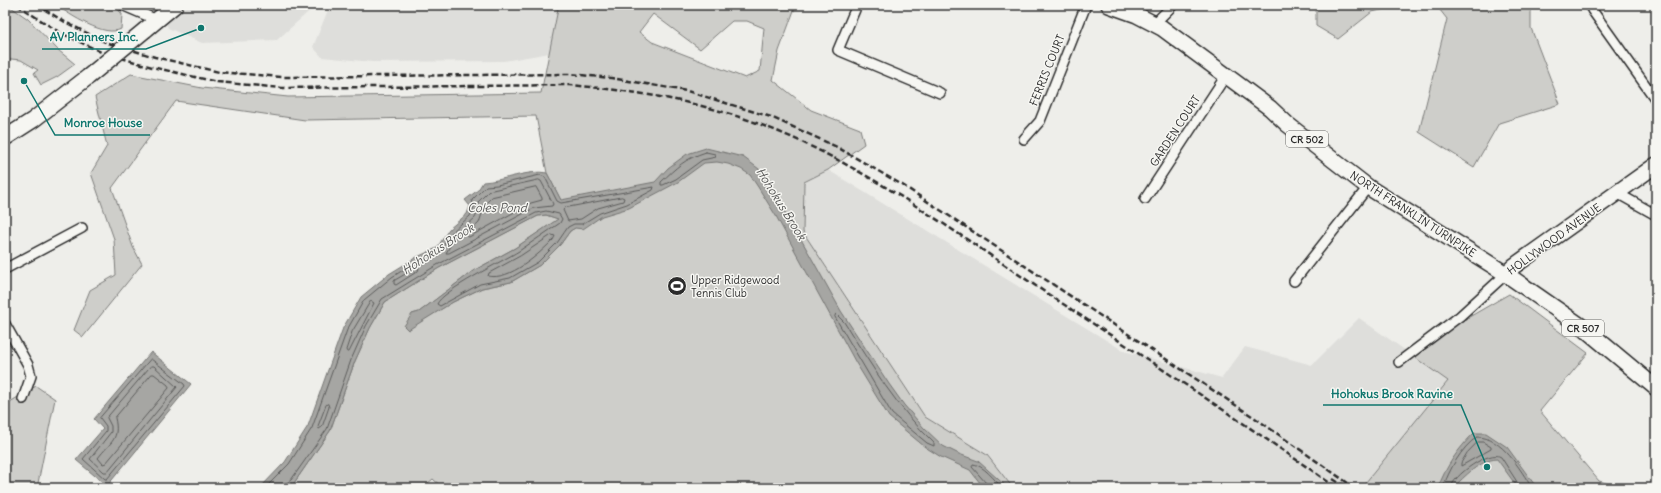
<svg xmlns="http://www.w3.org/2000/svg" width="1661" height="493" font-family="Delius,sans-serif">
	<style>
		.built { fill: #dededb }
		.green { fill: #cececa; stroke: #7c7c7a; fill-rule: evenodd }
		.water { fill: #a6a6a3; stroke: #757573 }
		.lines { fill: none; stroke-linecap: round; stroke-linejoin: round }
		.shore { stroke: #5c5c5b; stroke-width: 1 }
		.minor-casing { stroke: #2b2b2b; stroke-width: 12 }
		.primary-casing { stroke: #2b2b2b; stroke-width: 18 }
		.minor { stroke: #f6f6f2; stroke-width: 9 }
		.primary { stroke: #f6f6f2; stroke-width: 15 }
		.rail { stroke: #2b2b2b; stroke-width: 2.5; stroke-dasharray: 6 3; stroke-linecap: butt }
		.primary-bridge-casing { stroke: #2b2b2b; stroke-width: 18; stroke-linecap: butt }
		.primary-bridge { stroke: #f6f6f2; stroke-width: 15 }
		.labels { text-anchor: middle; stroke-width: 3; stroke-linejoin: round; paint-order: stroke }
		.shield { fill: #f6f6f2; stroke: #686867; stroke-width: 1 }
		.shield-label { font-size: 10px; font-weight: bold; fill: #2b2b2b }
		.street-label { font-size: 11px; fill: #2b2b2b; stroke: #f6f6f2 }
		.poi-label { font-size: 11px; fill: #2b2b2b; stroke: #f6f6f2; text-anchor: start }
		.water-label { font-size: 12px; font-style: italic; fill: #565655; stroke: #f6f6f2 }
		.leader { fill: none; stroke: #0f766e; stroke-width: 1.5 }
		.callout-dot { fill: #0f766e; stroke: #f6f6f2; stroke-width: 1.5 }
		.callout-label { font-size: 12px; text-anchor: middle; font-weight: bold; fill: #0f766e; stroke: #f6f6f2; stroke-width: 3; stroke-linejoin: round; paint-order: stroke }
	</style>
	<rect width="100%" height="100%" fill="#eeeeea"/>
	<filter id="ink" filterUnits="userSpaceOnUse"><feTurbulence type="fractalNoise" baseFrequency=".025" numOctaves="2"/><feDisplacementMap in="SourceGraphic" scale="8" xChannelSelector="R" yChannelSelector="G"/><feConvolveMatrix kernelMatrix="1 2 1 2 8 2 1 2 1" color-interpolation-filters="sRGB"/></filter>
	<g filter="url(#ink)">
		<!-- built -->
		<path class="built" d="M 188,5 L 316,5 L 277,40 L 202,43 L 168,28 L 166,23 Z
			M 330,5 L 530,5 L 558,9 L 550,53 L 504,61 L 372,62 L 322,57 L 313,47 Z
			M 828,170 L 1124,351 L 1222,378 L 1245,347 L 1312,365 L 1359,318 L 1449,381 L 1366,482 L 1365,488 L 1013,488 L 987,455 L 925,417 L 803,232 L 804,182 Z"/>
		<!-- green -->
		<path class="green" d="M 5,5 L 8,5 L 28,19 L 58,50 L 75,64 L 57,77 L 41,85 L 34,73 L 38,70 L 21,60 L 11,59 L 5,63 Z
			M 56,5 L 114,5 L 122,14 L 121,29 C 105,38 70,15 56,5 Z
			M 536,5 L 796,5 L 779,51 L 773,80 L 811,110 L 860,129 L 864,144 L 828,170 L 804,182 L 803,232 L 925,417 L 987,455 L 1013,488 L 443,488 L 433,479 L 422,488 L 286,488 L 294,483 L 330,431 L 355,361 L 370,328 L 385,302 L 439,268 L 538,216 L 546,215 L 559,219 L 515,248 L 473,271 L 419,312 L 412,314 L 416,324 L 453,302 L 482,288 L 511,282 L 540,265 L 560,245 L 570,231 L 575,228 L 547,173 L 536,116 L 305,120 L 176,101 L 112,188 L 133,247 L 142,264 L 83,337 L 74,330 L 90,290 L 116,275 L 114,239 L 91,173 L 107,146 L 95,97 L 131,74 L 202,88 L 288,97 L 541,93 L 558,9 ZM 653,14 L 700,49 L 732,21 L 747,21 L 764,28 L 760,71 L 745,78 L 652,42 L 639,32 Z
			M 1316,5 L 1403,5 L 1372,12 L 1338,39 L 1316,26 Z
			M 1436,5 L 1531,5 L 1531,28 L 1560,104 L 1499,123 L 1474,167 L 1419,132 L 1447,19 Z
			M 1509,294 L 1588,353 L 1540,411 L 1599,481 L 1623,488 L 1371,488 L 1367,485 L 1365,488 L 1366,482 L 1448,381 L 1414,357 L 1457,324 Z
			M 36,386 L 55,399 L 37,488 L 5,488 L 5,405 Z"/>
		<!-- water -->
		<path class="water" d="M 706,148 L 743,157 L 759,169 L 797,232 L 841,311 L 889,384 L 904,405 L 924,428 L 943,446 L 959,454 L 978,461 L 1008,488 L 984,488 L 970,470 L 941,457 L 925,447 L 889,417 L 856,363 L 776,216 L 758,187 L 750,175 L 741,169 L 728,164 L 717,162 L 704,163 L 678,182 L 629,208 L 602,216 L 583,229 L 575,228 L 570,231 L 560,245 L 540,265 L 511,282 L 482,288 L 453,302 L 408,330 L 404,326 L 412,314 L 419,312 L 473,271 L 515,248 L 558,219 L 546,215 L 538,216 L 439,268 L 385,302 L 370,328 L 355,361 L 330,431 L 294,483 L 286,488 L 260,488 L 285,462 L 308,426 L 343,328 L 361,297 L 389,274 L 415,258 L 437,248 L 449,229 L 467,214 L 470,206 L 465,200 L 478,190 L 483,182 C 503,181 529,169 547,173 L 561,200 L 655,182 L 668,168 L 687,154 Z
			M 151,352 L 191,384 L 107,486 L 76,460 L 103,429 L 94,419 Z
			M 1474,433 L 1486,433 L 1507,447 L 1537,488 L 1518,488 L 1497,459 C 1480,460 1465,476 1453,488 L 1438,488 C 1446,466 1458,449 1474,433 Z"/>
		<g class="lines">
			<!-- shore -->
			<path class="shore" d="M 706,152 L 715,154 L 716,157 L 702,160 L 676,179 L 663,185 L 661,185 L 661,182 C 677,167 684,159 706,152 Z
				M 539,180 L 541,181 L 553,204 L 552,206 L 534,208 L 449,253 L 446,253 L 457,234 L 475,218 L 479,209 L 478,202 L 489,191 Z
				M 536,187 L 542,198 L 542,200 L 531,203 L 469,237 L 466,236 L 467,234 L 479,223 L 485,204 L 492,197 Z
				M 622,197 L 624,198 L 623,201 L 598,208 L 581,219 L 568,221 L 563,210 L 565,208 Z
				M 552,235 L 555,236 L 553,240 C 539,254 510,281 488,276 L 489,273 L 520,256 Z
				M 416,268 L 419,268 L 418,271 L 396,285 L 394,284 L 394,281 Z
				M 371,301 L 374,303 L 349,352 L 347,352 L 346,350 L 352,332 Z
				M 836,314 L 844,322 C 871,365 897,408 934,443 L 934,446 L 927,443 L 892,414 L 835,317 Z
				M 151,359 L 184,384 L 185,386 L 107,479 L 105,479 L 83,459 L 106,431 L 106,426 L 100,418 Z
				M 151,366 L 154,366 L 177,387 L 107,472 L 104,472 L 90,459 L 111,432 L 111,426 L 107,418 Z
				M 152,374 L 154,374 L 168,385 L 169,388 L 106,463 L 103,464 L 98,458 C 111,441 120,440 115,418 Z
				M 328,404 L 329,407 L 322,427 L 319,429 L 318,426 L 326,405 Z
				M 1478,442 L 1483,442 L 1491,447 L 1491,449 L 1461,466 L 1461,463 L 1467,453 Z
				M 265,488 L 289,464 L 312,428 L 347,330 L 364,300 L 392,277 L 416,262 L 440,251 L 453,231 L 470,216 L 474,207 L 472,200 L 486,186 L 497,185 L 540,175 L 545,177 L 557,201 L 561,203 L 654,187 L 653,190 L 627,204 L 600,213 L 582,224 L 574,224 L 568,227 L 557,243 L 538,262 L 510,278 L 480,284 L 440,306 L 437,304 C 442,291 503,261 519,251 C 533,242 546,232 560,223 L 562,219 L 559,214 L 546,211 L 536,213 L 437,265 L 382,299 L 366,326 L 351,360 L 327,429 L 291,480 L 285,484 L 285,488
				M 987,488 L 986,483 L 972,467 L 973,464 C 983,465 995,480 1002,488
				M 1443,488 C 1449,470 1461,448 1477,437 C 1502,437 1520,469 1532,488
				M 1451,488 C 1452,476 1490,449 1501,457 L 1521,488"/>
			<defs>
				<path id="minor" d="M 122,5 L 157,20
					M 857,5 L 838,50 L 940,93
					M 1592,10 L 1656,100
					M 1154,24 L 1173,5
					M 1024,139 L 1040,121 L 1086,5
					M 1617,193 L 1656,215
					M 1145,199 L 1225,77
					M 5,269 L 82,228
					M 1294,281 L 1368,187
					M 5,324 L 28,365 L 31,376 L 23,399
					M 1399,362 L 1460,316 L 1506,274"/>
				<path id="primary" d="M 1109,5 L 1137,15 L 1162,28 L 1270,108 L 1287,124 L 1368,187 L 1506,274 L 1585,329 L 1656,388
					M 145,30 L 175,5
					M 5,138 L 33,120 L 88,77
					M 1506,274 L 1514,266 L 1656,165"/>
			</defs>
			<!-- minor casing -->
			<use href="#minor" class="minor-casing"/>
			<!-- primary casing -->
			<use href="#primary" class="primary-casing"/>
			<!-- minor -->
			<use href="#minor" class="minor"/>
			<!-- primary -->
			<use href="#primary" class="primary"/>
			<!-- rail -->
			<path class="rail" d="M 17,5 L 59,32 L 101,52 L 152,67 L 217,82 L 282,88 L 570,85 C 637,91 704,102 767,127 C 870,168 960,236 1051,296 C 1147,359 1243,422 1337,488
				M 37,5 L 65,22 L 105,42 L 155,57 L 219,72 L 282,77 L 570,74 L 611,78 L 687,91 L 771,117 L 837,147 L 904,186 L 1255,418 L 1355,488
				M 1333,479 L 1347,488"/>
			<defs>
				<path id="primary-bridge" d="M 88,77 L 145,30"/>
			</defs>
			<!-- primary-bridge casing -->
			<use href="#primary-bridge" class="primary-bridge-casing"/>
			<!-- primary-bridge -->
			<use href="#primary-bridge" class="primary-bridge"/>
		</g>
	</g>
	<!-- icons -->
	<defs>
		<symbol id="stadium-disc" viewBox="-11 -11 22 22"><circle r="9.5" fill="#2b2b2b" stroke="#f6f6f2"/><path d="M0-5a6.5 5 0 1 0 0 10a6.5 5 0 1 0 0-10ZM-3.5-1.8h7v3.6h-7Z" fill="#fff"/></symbol>
	</defs>
	<g fill-rule="evenodd">
		<use href="#stadium-disc" x="666" y="275" width="22" height="22"/>
	</g>
	<g class="labels">
		<!-- shield labels -->
		<g class="shield">
			<rect x="1286" y="131" width="42" height="16" rx="3"/>
			<rect x="1562" y="320" width="42" height="16" rx="3"/>
		</g>
		<g class="shield-label">
			<text x="1307" y="143">CR 502</text>
			<text x="1583" y="332">CR 507</text>
		</g>
		<!-- street labels -->
		<g class="street-label">
			<text transform="translate(1047 70) rotate(-68)" y="4">FERRIS COURT</text>
			<text transform="translate(1175 131) rotate(-57)" y="4">GARDEN COURT</text>
			<text transform="translate(1413 214) rotate(33)" y="4">NORTH FRANKLIN TURNPIKE</text>
			<text transform="translate(1554 239) rotate(-36)" y="4">HOLLYWOOD AVENUE</text>
		</g>
		<!-- poi labels -->
		<g class="poi-label">
			<text x="691" y="284">Upper Ridgewood<tspan x="691" dy="13">Tennis Club</tspan></text>
		</g>
		<!-- water labels -->
		<g class="water-label">
			<text transform="translate(781 204) rotate(58)" y="4">Hohokus Brook</text>
			<text x="497" y="212">Coles Pond</text>
			<text transform="translate(438 249) rotate(-33)" y="4">Hohokus Brook</text>
		</g>
	</g>
	<!-- callouts -->
	<path class="leader" d="M201 28L146 49H42M24 81L55 135H150M1487 467L1461 405H1323"/>
	<g class="callout-dot">
		<circle cx="201" cy="28" r="4"/>
		<circle cx="24" cy="81" r="4"/>
		<circle cx="1487" cy="467" r="4"/>
	</g>
	<g class="callout-label">
		<text x="94" y="41">AV Planners Inc.</text>
		<text x="103" y="127">Monroe House</text>
		<text x="1392" y="398">Hohokus Brook Ravine</text>
	</g>
	<!-- margin -->
	<rect width="1661" height="493" fill="none" stroke="#f6f6f2" stroke-width="20"/>
	<rect x="10" y="10" width="1641" height="473" fill="none" stroke="#2b2b2b" stroke-width="1.5" filter="url(#ink)"/>
</svg>
